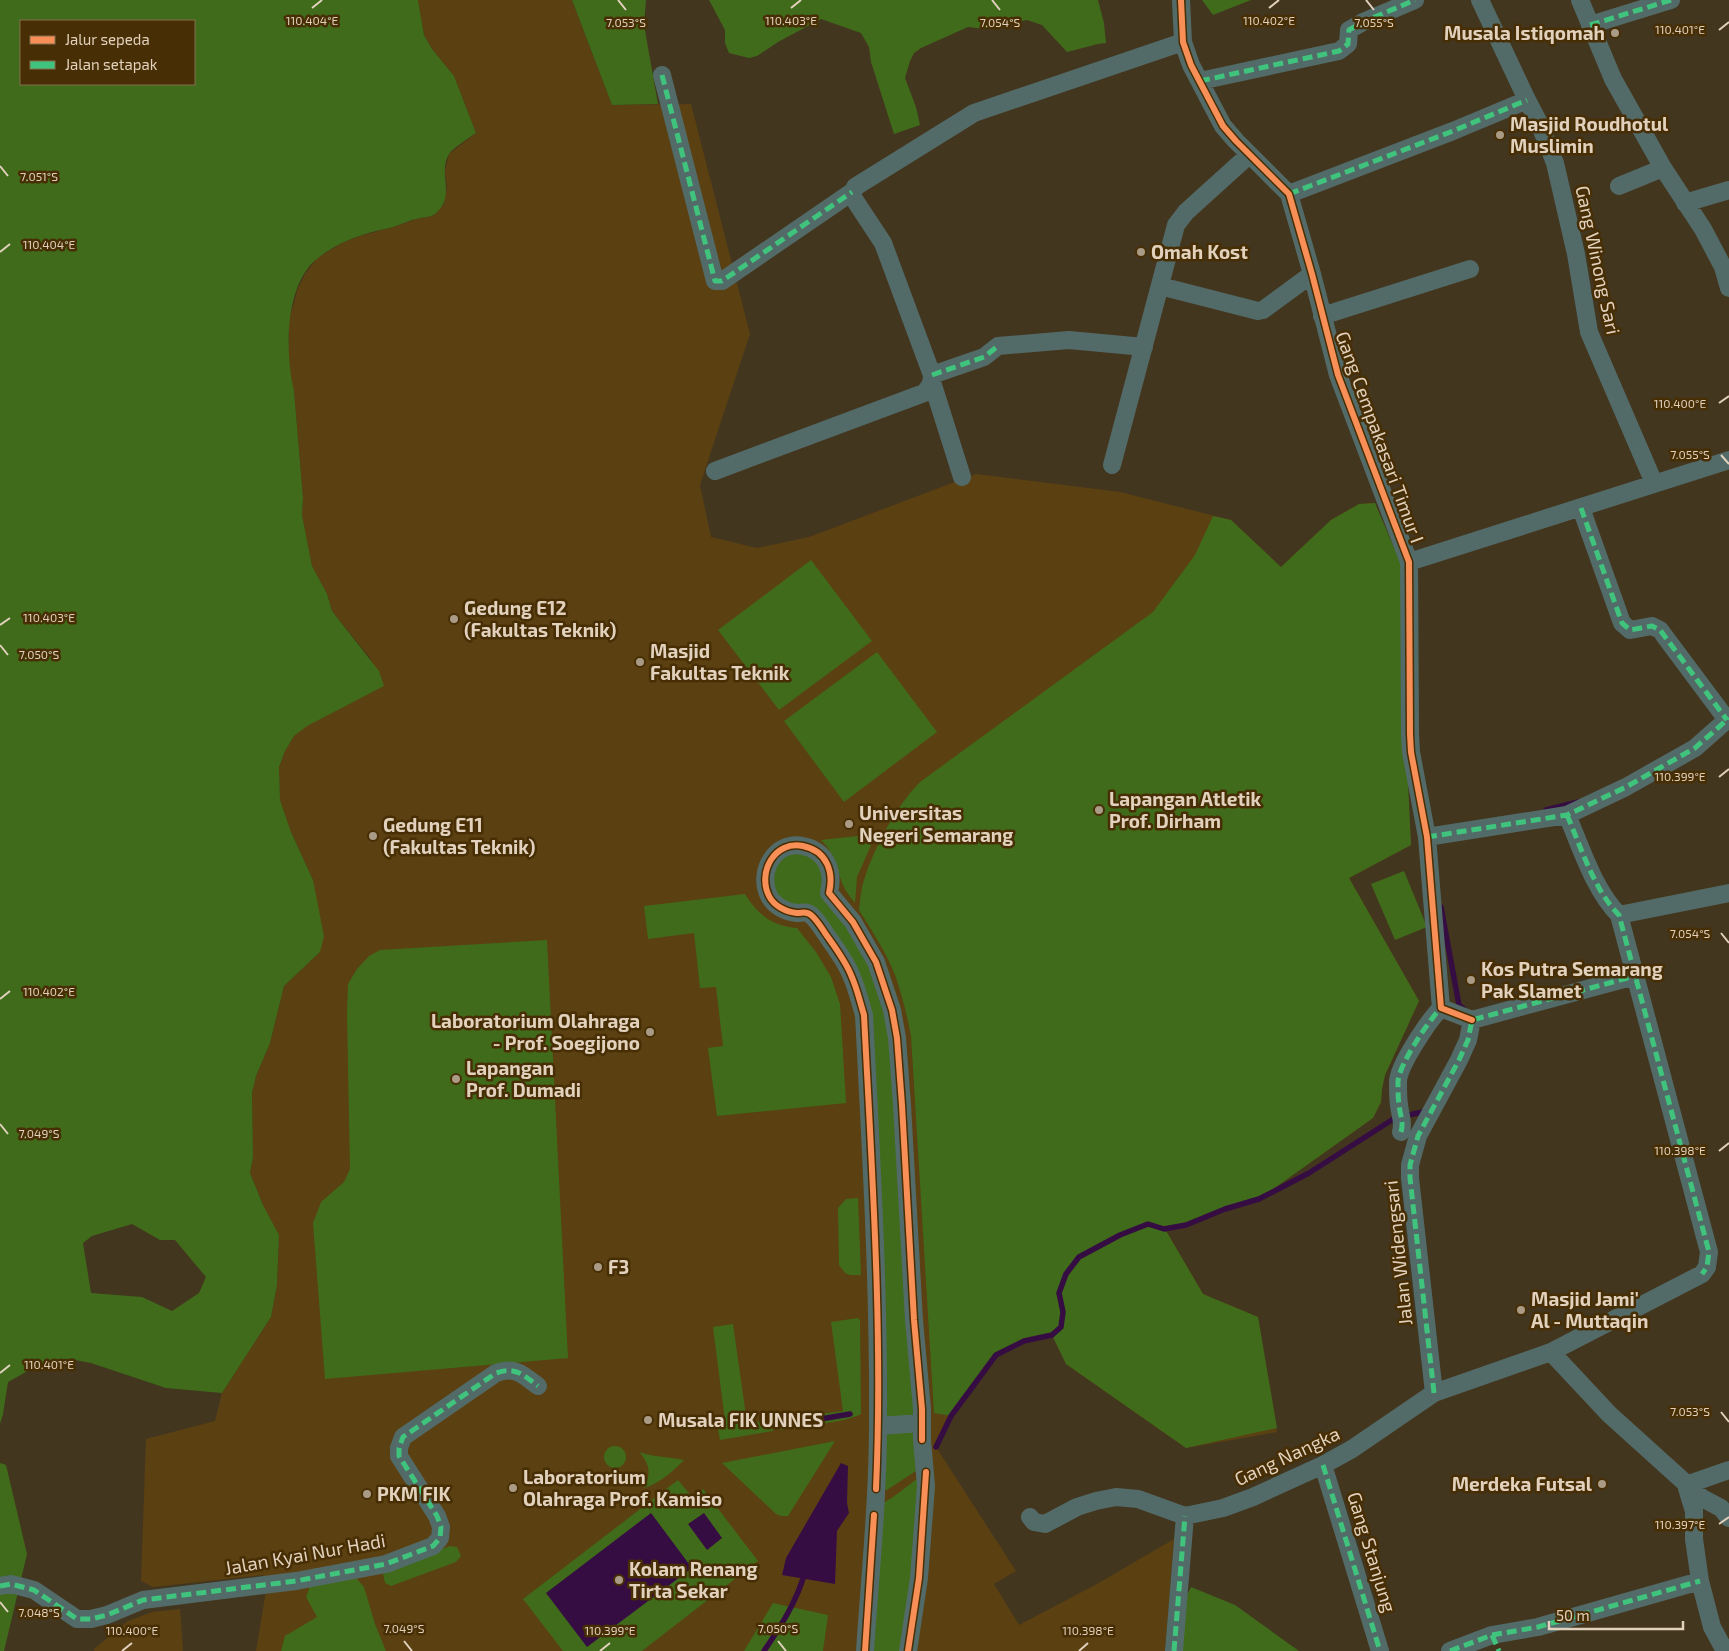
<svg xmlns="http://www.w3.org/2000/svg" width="1729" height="1651" font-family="'Exo 2',sans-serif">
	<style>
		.built { fill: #5b4012 }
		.green { fill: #406b1a; fill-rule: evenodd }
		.water { fill: #360d42 }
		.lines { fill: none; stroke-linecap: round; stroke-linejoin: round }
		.stream { stroke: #360d42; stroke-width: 5.5 }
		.minor { stroke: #536b68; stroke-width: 18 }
		.quiet { stroke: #40c37c; stroke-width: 5; stroke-dasharray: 10 5; stroke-linecap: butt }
		.cycleway-casing { stroke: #472e04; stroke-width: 9 }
		.cycleway { stroke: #f78f57; stroke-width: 6 }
		.ticks { fill: none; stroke: #e1d1bd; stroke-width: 2 }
		.poi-dot { fill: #aa9b86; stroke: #472e04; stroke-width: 2 }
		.labels { text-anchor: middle; stroke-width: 5; stroke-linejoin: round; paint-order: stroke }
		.poi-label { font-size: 19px; font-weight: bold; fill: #e1d1bd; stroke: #472e04; text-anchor: start }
		.street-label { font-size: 19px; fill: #e1d1bd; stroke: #472e04 }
		.ticks-label { font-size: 12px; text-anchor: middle; fill: #e1d1bd; stroke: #472e04; stroke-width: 5; stroke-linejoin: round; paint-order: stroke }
	</style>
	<rect width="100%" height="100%" fill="#43361f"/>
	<!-- built -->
	<path class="built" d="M 418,0 L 572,0 L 612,105 L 691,104 L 750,334 L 700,485 L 711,537 L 757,548 L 809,537 L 976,474 L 1120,492 L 1231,520 L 1281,567 L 1331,520 L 1359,504 L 1375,503 L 1403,739 L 1411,845 L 1349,878 L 1419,1001 L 1385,1075 L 1382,1089 L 1381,1102 L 1373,1118 L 1259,1199 L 1225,1209 L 1186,1225 L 1165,1229 L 1203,1294 L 1258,1317 L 1277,1432 L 1186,1448 L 1066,1364 L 1052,1335 L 1024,1341 L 996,1355 L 951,1416 L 936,1447 L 1016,1571 L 994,1584 L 1019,1625 L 1097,1584 L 1174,1539 L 1165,1651 L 256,1651 L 267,1585 L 263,1575 L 153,1587 L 141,1581 L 146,1439 L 215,1421 L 222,1393 L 271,1317 L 277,1285 L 279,1235 L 263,1205 L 250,1173 L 253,1157 L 252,1093 L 256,1076 L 270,1043 L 284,986 L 320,952 L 313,880 L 291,832 L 280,800 L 279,767 L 285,751 L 294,736 L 307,725 L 383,686 L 370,658 L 332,611 L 327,594 L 312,566 L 302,515 L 303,498 L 294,391 L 290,374 L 288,355 L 289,320 L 298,288 L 305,274 L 317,258 L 344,242 L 360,236 L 397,226 L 416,219 L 433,216 L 444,204 L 447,188 L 445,170 L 449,154 L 476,133 L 454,76 L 432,49 L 424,35 Z
		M 180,1609 L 183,1651 L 94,1651 L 95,1648 L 128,1621 L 152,1612 Z"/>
	<!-- green -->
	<path class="green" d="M 0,0 L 418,0 L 424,35 L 432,49 L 454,76 L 476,133 C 469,138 453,148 449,154 C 437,174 457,196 435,214 C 430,218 422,217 416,219 C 410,220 405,223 399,225 C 391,228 384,229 376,231 C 356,236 334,245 318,258 C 284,284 285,353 294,391 L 303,498 L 302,515 L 312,566 L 327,594 L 332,611 L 379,671 L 384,686 L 307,726 L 294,736 L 285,751 L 279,767 L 280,800 L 291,832 L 313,880 L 324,936 L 320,952 L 284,986 L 270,1043 L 256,1076 L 252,1093 L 253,1157 L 250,1173 L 263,1205 L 279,1235 L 277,1285 L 271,1317 L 222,1393 L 166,1388 L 91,1363 L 75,1360 L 59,1360 L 42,1363 L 8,1382 L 3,1414 L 0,1424 ZM 194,21 L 194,84 L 21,84 L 21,21 ZM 132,1224 L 160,1240 L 175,1240 L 206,1277 L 199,1293 L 172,1311 L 142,1297 L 91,1293 L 83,1243 L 92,1236 Z
		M 572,0 L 646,0 L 644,25 L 658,104 L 612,105 Z
		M 709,0 L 1098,0 L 1104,23 L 1106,43 L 1098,44 L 1067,52 L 1042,25 L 1027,20 L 985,29 L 968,27 L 921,48 L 914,53 L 910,61 L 905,78 L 916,107 L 920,125 L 894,134 L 871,62 L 869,47 L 861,33 L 821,19 L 778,42 L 757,56 L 749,58 L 729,53 L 725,43 L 725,30 Z
		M 1202,0 L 1251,0 L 1213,15 Z
		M 1375,503 L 1403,569 L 1408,782 L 1411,845 L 1349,878 L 1419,1001 L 1385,1075 L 1382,1089 L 1381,1102 L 1373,1118 L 1259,1199 L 1225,1209 L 1186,1225 L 1165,1229 L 1203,1294 L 1258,1317 L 1277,1428 L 1186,1448 L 1066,1364 L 1052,1335 L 1024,1341 L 996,1355 L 951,1416 L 934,1413 L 911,1036 C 907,1015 902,995 895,975 C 886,952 872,931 859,910 C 860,900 861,889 864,880 C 874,848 896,806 920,782 L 1153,612 L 1195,555 L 1213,516 L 1231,520 L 1281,567 L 1331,520 L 1359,504 Z
		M 811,560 L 872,641 L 779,710 L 718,630 Z
		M 877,652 L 937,732 L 844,802 L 784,721 Z
		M 876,834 L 857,877 L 855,903 C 851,898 846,892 844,887 C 836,869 836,855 821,840 Z
		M 811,848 L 883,979 L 922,1409 L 906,1421 L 888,1418 L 878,1404 L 869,1108 L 851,975 L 801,913 L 766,889 L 770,859 Z
		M 1404,871 L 1427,927 L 1395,940 L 1371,884 Z
		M 745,894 C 758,915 772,926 797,928 L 816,952 L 831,977 L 840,1004 L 846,1103 L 717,1116 L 708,1048 L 723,1046 L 716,987 L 700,988 L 694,933 L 648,939 L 644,906 Z
		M 547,940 L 568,1358 L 325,1379 L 313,1223 L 321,1202 L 344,1182 L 350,1169 L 347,1014 L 348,984 L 357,969 L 369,956 L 380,950 Z
		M 858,1198 L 861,1275 L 850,1275 L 845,1273 L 839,1265 L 838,1208 L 846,1199 Z
		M 858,1318 L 860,1320 L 861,1414 C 848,1422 798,1427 781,1430 L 780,1419 L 843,1411 L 831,1322 Z
		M 733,1324 L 747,1423 L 771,1420 L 773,1431 L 720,1440 L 717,1423 L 725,1421 L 713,1327 Z
		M 913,1428 L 919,1469 L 887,1490 L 876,1489 L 878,1444 L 887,1434 Z
		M 835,1441 L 788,1516 L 781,1516 L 776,1514 L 722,1463 Z
		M604 1457a11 11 0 1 1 22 0a11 11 0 1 1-22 0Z
		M 639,1452 C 654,1457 669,1457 684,1460 C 673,1471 659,1484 644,1488 C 652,1473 649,1463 639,1452 Z
		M 0,1463 L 6,1465 L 27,1554 L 4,1651 L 0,1651 Z
		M 926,1472 L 908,1651 L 865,1651 L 875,1508 L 893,1497 Z
		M 678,1480 L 692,1497 L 703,1489 L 758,1561 L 642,1651 L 563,1651 L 523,1599 Z
		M 450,1546 L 457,1547 L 461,1556 L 456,1562 L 391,1586 L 385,1583 L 383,1574 L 387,1570 Z
		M 348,1579 L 357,1579 L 364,1587 L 375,1624 L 386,1651 L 281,1651 L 285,1636 L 317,1617 L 306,1597 L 310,1586 Z
		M 1191,1587 L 1235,1605 L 1299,1651 L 1183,1651 L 1182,1605 Z
		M 773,1603 L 828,1615 L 823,1651 L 744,1651 Z"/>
	<!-- water -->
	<path class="water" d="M 841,1463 L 848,1466 L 847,1503 L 849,1513 L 837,1531 L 835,1584 L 782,1575 L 786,1558 Z
		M 651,1513 L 692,1568 L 587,1647 L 546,1593 Z
		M 704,1513 L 722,1538 L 707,1550 L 688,1524 Z"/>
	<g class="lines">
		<!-- stream -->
		<path class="stream" d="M 1546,810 L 1578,802
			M 1441,907 L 1459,1005 L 1465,1010
			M 785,1425 L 850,1414
			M 936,1447 L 951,1416 L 996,1355 L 1024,1341 L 1052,1335 L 1061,1327 L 1063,1312 L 1059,1293 L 1066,1274 L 1079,1257 L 1120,1235 L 1148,1224 L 1164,1229 L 1186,1225 L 1225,1209 L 1259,1199 L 1309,1173 L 1395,1118 L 1427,1111
			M 764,1651 C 781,1626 797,1601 805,1572"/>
		<!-- minor -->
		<path class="minor" d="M 1181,0 L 1183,42 L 1191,65 L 1223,126 L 1236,141 L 1289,194 L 1312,274 L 1338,375 L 1409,562 L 1410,734 L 1411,752 L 1427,837 L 1441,1008 L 1472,1020
			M 1480,0 L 1527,100 L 1539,123 L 1555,163 L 1576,254 L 1589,332 L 1654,483
			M 1580,0 L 1613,79 L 1663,168 L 1703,229 L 1723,267 L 1729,288
			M 1590,25 L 1671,0
			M 662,75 L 715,281 L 722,281 L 852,192
			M 1200,81 L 1339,51 L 1348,44 L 1349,30 L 1363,22 L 1415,0
			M 1619,186 L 1663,168
			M 1289,194 L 1453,131 L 1527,100
			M 1685,203 L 1729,190
			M 1160,286 L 1258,311 L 1263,310 L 1312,274
			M 1322,316 L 1470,269
			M 932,375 L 984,357 L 998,346 L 1069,340 L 1144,347
			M 932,382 L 962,477
			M 1112,465 L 1176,225 L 1186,212 L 1249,155
			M 715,471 L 924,393 C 930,387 932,383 932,375 L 883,243 L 852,196 L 855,187 L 974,113 L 1183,42
			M 1581,508 L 1622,623 L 1630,630 L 1652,626 L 1660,630 L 1727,720
			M 1409,562 L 1729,460
			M 1567,815 C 1581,847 1594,890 1619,915 L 1709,1252 L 1707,1267 L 1702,1274 L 1551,1352 L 1609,1414 L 1702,1498 L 1721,1508 L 1729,1518
			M 1427,837 L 1567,815 L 1626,787 L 1695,748 L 1729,718
			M 1619,915 L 1729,893
			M 1401,1132 C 1404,1122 1400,1115 1399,1105 C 1398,1098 1398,1089 1398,1082 C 1398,1066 1429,1020 1441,1008
			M 1434,1393 L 1410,1178 L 1410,1165 L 1418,1136 L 1459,1060 L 1468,1040 L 1472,1020 L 1635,976
			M 878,1426 L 922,1423
			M 1323,1465 L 1380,1651
			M 1030,1517 L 1034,1522 L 1045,1524 L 1077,1507 L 1096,1501 L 1116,1497 L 1138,1499 L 1185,1516 L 1223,1508 L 1253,1497 L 1323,1465 L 1352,1449 L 1434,1393 L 1551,1352
			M 0,1586 L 11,1584 L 34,1590 L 77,1619 L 91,1619 L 107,1615 L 143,1600 L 296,1581 L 386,1564 L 433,1546 L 440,1538 L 441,1527 L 437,1516 L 399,1456 L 399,1448 L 403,1437 L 496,1373 C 516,1366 523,1375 538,1386
			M 865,1651 C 870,1576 878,1500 878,1424 C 879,1288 871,1151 864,1015 C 860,1002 857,988 851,975 C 845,960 834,946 825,933 C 821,927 817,920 811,915 C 806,911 803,913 797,913 C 786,912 774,906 769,896 C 757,872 775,840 803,846 C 827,851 834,872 829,893 L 853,922 L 876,962 L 892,1010 L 897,1038 L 902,1105 L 914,1320 L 922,1409 L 922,1440 L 926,1486 L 919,1578 L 908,1651
			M 1174,1651 L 1185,1516
			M 1450,1651 L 1492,1635 L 1538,1627 L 1700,1581
			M 1725,1651 L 1712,1627 L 1700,1581 L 1694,1539 L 1694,1511 L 1686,1485 L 1729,1470"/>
		<!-- quiet -->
		<path class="quiet" d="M 1590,25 L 1671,0
			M 662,75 L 715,281 L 722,281 L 852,192
			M 1200,81 L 1339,51 L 1348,44 L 1349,30 L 1363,22 L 1415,0
			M 1289,194 L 1453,131 L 1527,100
			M 932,375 L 984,357 L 998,346
			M 1581,508 L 1622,623 L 1630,630 L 1652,626 L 1660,630 L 1727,720
			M 1567,815 C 1581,847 1594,890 1619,915 L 1709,1252 L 1707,1267 L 1702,1274
			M 1427,837 L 1567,815 L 1626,787 L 1695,748 L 1729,718
			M 1401,1132 C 1404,1122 1400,1115 1399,1105 C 1398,1098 1398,1089 1398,1082 C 1398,1066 1429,1020 1441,1008
			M 1434,1393 L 1410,1178 L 1410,1165 L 1418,1136 L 1459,1060 L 1468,1040 L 1472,1020 L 1635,976
			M 1323,1465 L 1380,1651
			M 0,1586 L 11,1584 L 34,1590 L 77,1619 L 91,1619 L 107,1615 L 143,1600 L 296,1581 L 386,1564 L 433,1546 L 440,1538 L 441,1527 L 437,1516 L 399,1456 L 399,1448 L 403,1437 L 496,1373 C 516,1366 523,1375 538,1386
			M 1492,1635 L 1499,1651
			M 1174,1651 L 1185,1516
			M 1450,1651 L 1492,1635 L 1538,1627 L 1700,1581"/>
		<defs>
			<path id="cycleway" d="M 1181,0 L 1183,42 L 1191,65 L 1223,126 L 1236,141 L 1289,194 L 1312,274 L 1338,375 L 1409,562 L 1410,734 L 1411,752 L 1427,837 L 1441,1008 L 1472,1020
				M 876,1489 C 883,1331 872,1173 864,1015 C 860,1002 857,988 851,975 C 845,960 834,946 825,933 C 821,927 817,920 811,915 C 806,911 803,913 797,913 C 786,912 774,906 769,896 C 757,872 775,840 803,846 C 827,851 834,872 829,893 L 853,922 L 876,962 L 892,1010 L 897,1038 L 902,1105 L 914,1320 L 922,1409 L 922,1440
				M 865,1651 L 874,1515
				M 908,1651 L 919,1578 L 926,1472"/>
		</defs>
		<!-- cycleway casing -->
		<use href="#cycleway" class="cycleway-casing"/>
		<!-- cycleway -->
		<use href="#cycleway" class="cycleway"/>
	</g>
	<!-- ticks -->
	<path class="ticks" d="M 618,0 L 626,10M 992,0 L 1000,10M 1366,0 L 1374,10M 312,8 L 322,0M 791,8 L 801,0M 1269,8 L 1279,0M 1719,30 L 1729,22M 0,166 L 8,176M 0,252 L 10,244M 1719,403 L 1729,396M 1721,455 L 1729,464M 0,625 L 10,618M 0,645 L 8,655M 1719,777 L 1729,769M 1721,933 L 1729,943M 0,999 L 10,991M 0,1124 L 8,1134M 1719,1151 L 1729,1143M 0,1373 L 10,1365M 1721,1412 L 1729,1422M 1719,1524 L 1729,1517M 0,1602 L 8,1612M 404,1641 L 412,1651M 778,1641 L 786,1651M 122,1651 L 132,1643M 600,1651 L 610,1643M 1079,1651 L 1088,1643"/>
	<!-- markers -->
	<g class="poi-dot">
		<circle cx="1615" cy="33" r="5"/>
		<circle cx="1500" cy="135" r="5"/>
		<circle cx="1141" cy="252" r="5"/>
		<circle cx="454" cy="619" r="5"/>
		<circle cx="640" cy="662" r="5"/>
		<circle cx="1099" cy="810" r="5"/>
		<circle cx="849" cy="824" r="5"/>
		<circle cx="373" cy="836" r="5"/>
		<circle cx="1471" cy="980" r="5"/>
		<circle cx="650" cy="1032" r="5"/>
		<circle cx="456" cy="1079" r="5"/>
		<circle cx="598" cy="1267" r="5"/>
		<circle cx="1521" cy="1310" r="5"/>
		<circle cx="648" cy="1420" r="5"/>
		<circle cx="1602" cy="1484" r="5"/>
		<circle cx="513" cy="1488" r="5"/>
		<circle cx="367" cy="1494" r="5"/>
		<circle cx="619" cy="1580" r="5"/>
	</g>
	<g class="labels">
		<!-- poi labels -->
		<g class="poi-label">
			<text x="1605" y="40" text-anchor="end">Musala Istiqomah</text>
			<text x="1510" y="131">Masjid Roudhotul<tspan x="1510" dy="22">Muslimin</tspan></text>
			<text x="1151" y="259">Omah Kost</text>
			<text x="464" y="615">Gedung E12<tspan x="464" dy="22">(Fakultas Teknik)</tspan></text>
			<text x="650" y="658">Masjid<tspan x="650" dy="22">Fakultas Teknik</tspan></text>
			<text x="1109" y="806">Lapangan Atletik<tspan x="1109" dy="22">Prof. Dirham</tspan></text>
			<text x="859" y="820">Universitas<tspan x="859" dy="22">Negeri Semarang</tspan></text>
			<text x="383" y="832">Gedung E11<tspan x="383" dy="22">(Fakultas Teknik)</tspan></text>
			<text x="1481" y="976">Kos Putra Semarang<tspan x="1481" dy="22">Pak Slamet</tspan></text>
			<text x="640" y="1028" text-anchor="end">Laboratorium Olahraga<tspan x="640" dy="22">- Prof. Soegijono</tspan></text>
			<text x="466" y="1075">Lapangan<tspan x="466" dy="22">Prof. Dumadi</tspan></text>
			<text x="608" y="1274">F3</text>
			<text x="1531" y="1306">Masjid Jami'<tspan x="1531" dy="22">Al - Muttaqin</tspan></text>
			<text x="658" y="1427">Musala FIK UNNES</text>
			<text x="523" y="1484">Laboratorium<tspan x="523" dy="22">Olahraga Prof. Kamiso</tspan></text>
			<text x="1592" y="1491" text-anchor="end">Merdeka Futsal</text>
			<text x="377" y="1501">PKM FIK</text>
			<text x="629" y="1576">Kolam Renang<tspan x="629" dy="22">Tirta Sekar</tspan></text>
		</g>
		<!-- street labels -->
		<g class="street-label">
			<text transform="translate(1598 260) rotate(78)" y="7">Gang Winong Sari</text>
			<text transform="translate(1380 437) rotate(70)" y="7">Gang Cempakasari Timur I</text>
			<text transform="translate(1398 1253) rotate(-96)" y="7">Jalan Widengsari</text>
			<text transform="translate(1287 1456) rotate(-25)" y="7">Gang Nangka</text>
			<text transform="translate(1372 1552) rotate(73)" y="7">Gang Stanjung</text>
			<text transform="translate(305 1554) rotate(-10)" y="7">Jalan Kyai Nur Hadi</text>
		</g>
	</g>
	<g class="ticks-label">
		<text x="312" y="25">110.404°E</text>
		<text x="791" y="25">110.403°E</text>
		<text x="1269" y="25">110.402°E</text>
		<text x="626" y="27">7.053°S</text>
		<text x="1000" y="27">7.054°S</text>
		<text x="1374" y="27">7.055°S</text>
		<text x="1680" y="34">110.401°E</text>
		<text x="39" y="181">7.051°S</text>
		<text x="49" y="249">110.404°E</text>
		<text x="1680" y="408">110.400°E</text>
		<text x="1690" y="459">7.055°S</text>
		<text x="49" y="622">110.403°E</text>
		<text x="39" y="659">7.050°S</text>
		<text x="1680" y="781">110.399°E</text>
		<text x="1690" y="938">7.054°S</text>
		<text x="49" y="996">110.402°E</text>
		<text x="39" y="1138">7.049°S</text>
		<text x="1680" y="1155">110.398°E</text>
		<text x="49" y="1369">110.401°E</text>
		<text x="1690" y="1416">7.053°S</text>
		<text x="1680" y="1529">110.397°E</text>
		<text x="39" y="1617">7.048°S</text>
		<text x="404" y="1633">7.049°S</text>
		<text x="778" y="1633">7.050°S</text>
		<text x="132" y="1635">110.400°E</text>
		<text x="610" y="1635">110.399°E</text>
		<text x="1088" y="1635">110.398°E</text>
	</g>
	<!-- legend -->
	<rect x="20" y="20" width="175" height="65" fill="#472e04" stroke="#856f4e"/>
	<rect x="30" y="36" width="25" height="8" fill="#f78f57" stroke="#856f4e"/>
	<text x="65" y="45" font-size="15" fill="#e1d1bd">Jalur sepeda</text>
	<rect x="30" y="61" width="25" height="8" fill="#40c37c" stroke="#856f4e"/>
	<text x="65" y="70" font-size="15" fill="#e1d1bd">Jalan setapak</text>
	<!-- scale -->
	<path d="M1549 1621v8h134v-8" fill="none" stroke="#e1d1bd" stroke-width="2.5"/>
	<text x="1556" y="1621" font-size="15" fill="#e1d1bd" stroke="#472e04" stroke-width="4" paint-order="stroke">50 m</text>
</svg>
